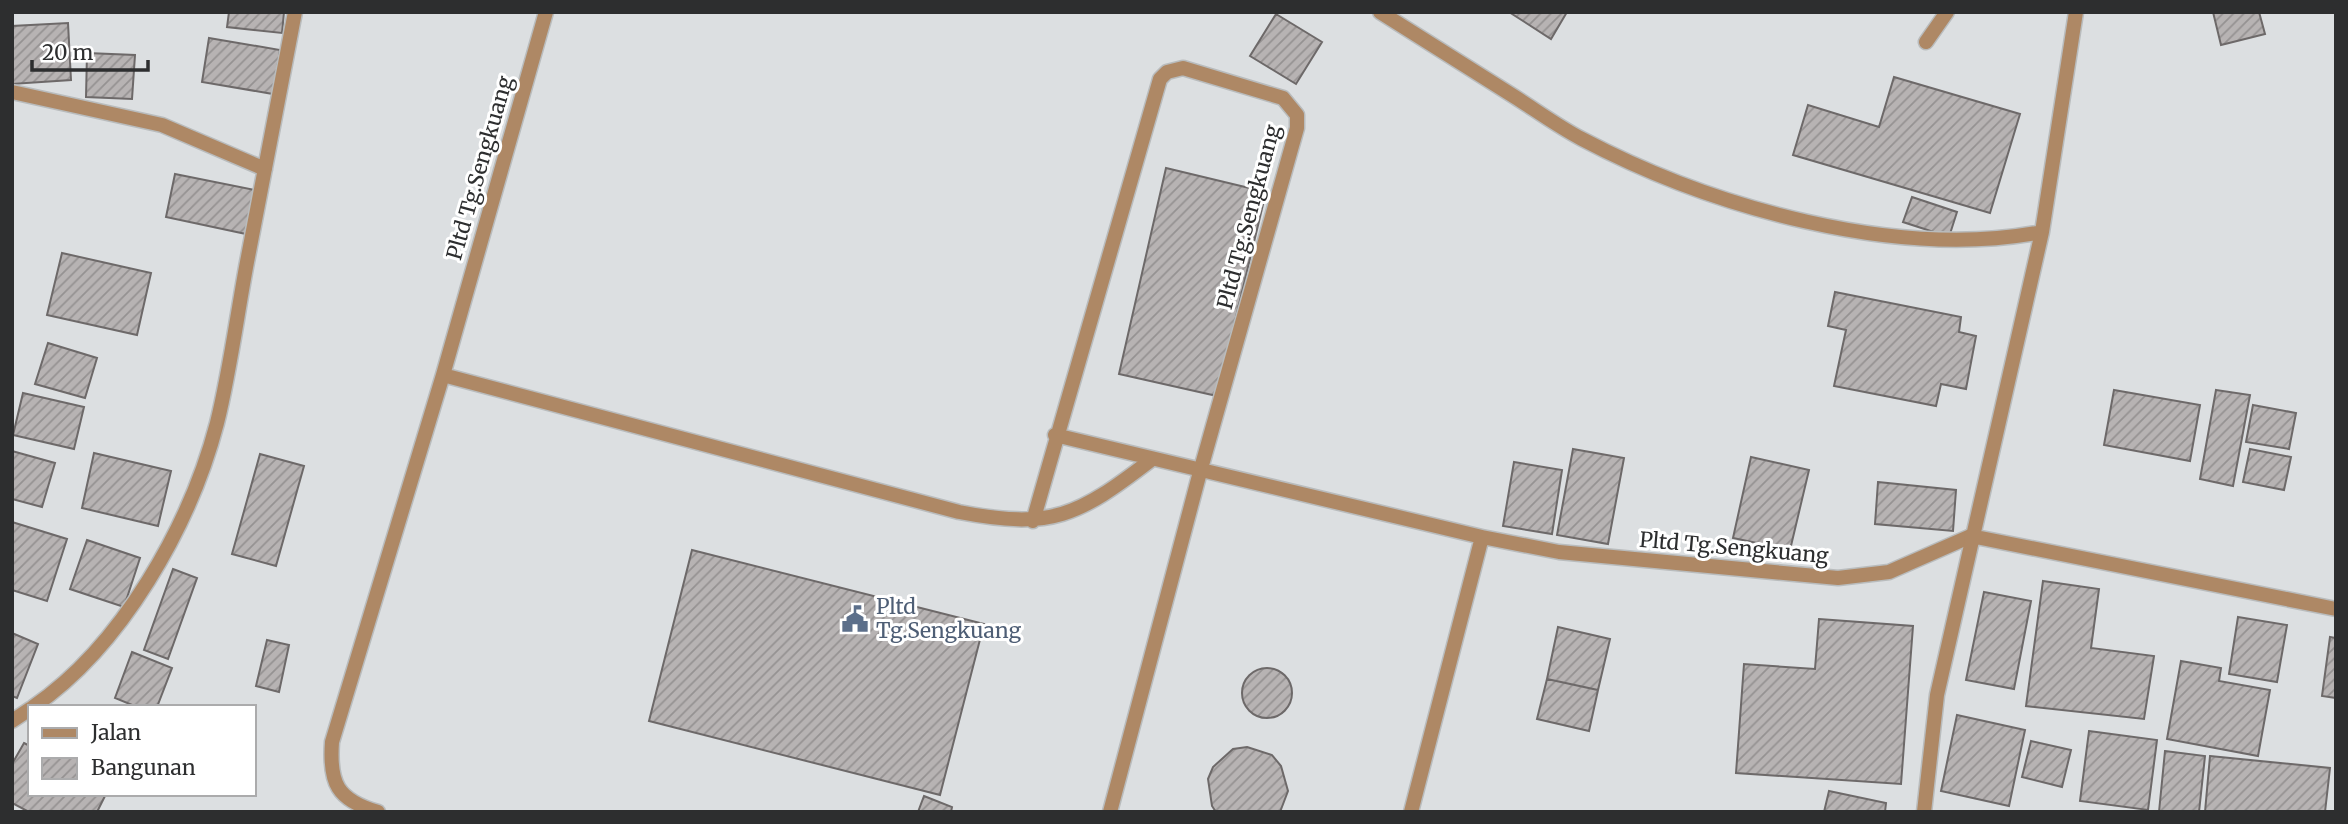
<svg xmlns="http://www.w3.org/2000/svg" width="2348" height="824" font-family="Merriweather,serif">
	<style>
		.building { fill: url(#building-hatch); stroke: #6d6969; stroke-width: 2 }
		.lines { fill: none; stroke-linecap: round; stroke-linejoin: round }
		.lane-casing { stroke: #b9bcbd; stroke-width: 17 }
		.street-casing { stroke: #b9bcbd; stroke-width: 17 }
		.lane { stroke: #ae8865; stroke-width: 14 }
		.street { stroke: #ae8865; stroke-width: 14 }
		.labels { text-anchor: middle; stroke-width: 6; stroke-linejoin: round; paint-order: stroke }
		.street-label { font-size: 21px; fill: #2d2e2f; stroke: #fff }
		.service-label { font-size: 21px; fill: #4e5e75; stroke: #fff; text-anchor: start }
	</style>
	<defs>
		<pattern id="building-hatch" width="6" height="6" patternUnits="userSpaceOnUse" patternTransform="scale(1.75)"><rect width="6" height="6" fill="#b7b3b3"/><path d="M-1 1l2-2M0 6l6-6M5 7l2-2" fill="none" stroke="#959292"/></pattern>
	</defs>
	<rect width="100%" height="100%" fill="#dcdfe1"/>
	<!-- building -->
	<path class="building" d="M 229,12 L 284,12 L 282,33 L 227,27 Z
		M 1509,12 L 1567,12 L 1551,39 Z
		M 2213,12 L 2259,12 L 2265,34 L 2221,45 Z
		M 1276,14 L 1322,42 L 1296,84 L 1250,56 Z
		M 68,23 L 71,80 L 12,84 L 12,26 Z
		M 209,38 L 280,50 L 273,94 L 202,82 Z
		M 87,53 L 135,55 L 132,99 L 86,97 Z
		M 1894,77 L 2020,114 L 1990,213 L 1793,155 L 1808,105 L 1879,127 Z
		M 1166,168 L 1266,192 L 1217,396 L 1119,374 Z
		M 175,174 L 255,190 L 246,234 L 166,217 Z
		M 1912,197 L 1957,212 L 1949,237 L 1903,222 Z
		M 62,253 L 151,273 L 137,335 L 47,315 Z
		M 1835,292 L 1961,317 L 1959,332 L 1976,336 L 1966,389 L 1941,384 L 1936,406 L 1834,386 L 1846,330 L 1828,326 Z
		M 48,343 L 97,358 L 85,398 L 35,384 Z
		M 2114,390 L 2200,405 L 2190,461 L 2104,445 Z
		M 2216,390 L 2250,395 L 2233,486 L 2200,479 Z
		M 23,393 L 84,407 L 74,449 L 13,435 Z
		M 2253,405 L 2296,413 L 2289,449 L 2246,442 Z
		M 1573,449 L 1624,458 L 1608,544 L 1557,535 Z
		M 2250,449 L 2291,457 L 2284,490 L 2243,482 Z
		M 12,451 L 55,463 L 42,507 L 12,499 Z
		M 94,453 L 171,471 L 158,526 L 82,508 Z
		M 260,454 L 304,466 L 276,566 L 232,554 Z
		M 1751,457 L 1809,470 L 1790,550 L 1733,538 Z
		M 1514,462 L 1562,470 L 1552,534 L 1503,526 Z
		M 1878,482 L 1956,490 L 1953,531 L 1875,524 Z
		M 12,522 L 67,539 L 47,601 L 12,590 Z
		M 87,540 L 140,558 L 124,607 L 70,589 Z
		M 692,550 L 984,624 L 940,795 L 649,721 Z
		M 173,569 L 197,578 L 168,659 L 144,650 Z
		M 2043,581 L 2099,589 L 2091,648 L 2154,656 L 2144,719 L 2026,706 Z
		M 1984,592 L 2031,601 L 2014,689 L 1966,680 Z
		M 2238,617 L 2287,625 L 2277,682 L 2229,674 Z
		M 1819,619 L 1913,626 L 1901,784 L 1736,773 L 1744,664 L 1815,669 Z
		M 1558,627 L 1610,639 L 1598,690 L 1547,679 Z
		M 12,633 L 38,644 L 17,698 L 12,696 Z
		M 2330,637 L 2336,638 L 2336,698 L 2322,696 Z
		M 267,640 L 289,645 L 279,692 L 256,686 Z
		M 132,652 L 172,668 L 157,707 L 137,707 L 115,698 Z
		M 2181,661 L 2221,668 L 2219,681 L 2270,690 L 2258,756 L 2167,739 Z
		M1242 693a25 25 0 1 1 50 0a25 25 0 1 1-50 0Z
		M 1547,679 L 1598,690 L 1589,731 L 1537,719 Z
		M 1957,715 L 2025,730 L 2009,806 L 1941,791 Z
		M 2089,731 L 2157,740 L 2148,810 L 2080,801 Z
		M 2031,741 L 2071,750 L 2062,787 L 2022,777 Z
		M 24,743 L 30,746 L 30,794 L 106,794 L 97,812 L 29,812 L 12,803 L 12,764 Z
		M 1247,747 L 1272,755 L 1281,766 L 1288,791 L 1280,812 L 1216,812 L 1212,806 L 1208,779 L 1213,767 L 1233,749 Z
		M 2165,751 L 2205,756 L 2199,812 L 2159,812 Z
		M 2210,756 L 2330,768 L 2325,812 L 2205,812 Z
		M 1829,791 L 1886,803 L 1885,812 L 1824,812 Z
		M 924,796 L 952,807 L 951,812 L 918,812 Z"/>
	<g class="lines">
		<defs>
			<path id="lane" d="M 1926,42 L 1947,12
				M 443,375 L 959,512 C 1052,530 1078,516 1151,460
				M 1055,435 L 1482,537 L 1559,552 L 1838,578 L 1889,572 L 1971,536
				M 1033,521 L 1160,79 L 1167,72 L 1183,68 L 1283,98 L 1297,115 L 1297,128 L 1200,472 L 1110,812
				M 378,812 C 337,800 329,783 332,742 L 443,375 L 546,12
				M 1411,812 L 1482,537"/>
			<path id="street" d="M 1380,12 C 1425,40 1470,69 1515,97 C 1537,111 1559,127 1582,139 C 1711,207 1897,260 2042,232
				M 12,92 L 162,125 L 265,169
				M 1971,536 L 2336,609
				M 33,707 C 122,646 190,526 217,423 C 230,371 237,315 247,262 C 263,179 279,96 295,12
				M 12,721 L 30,709
				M 1924,812 L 1937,695 L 2042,232 L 2076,12"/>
		</defs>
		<!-- lane casing -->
		<use href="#lane" class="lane-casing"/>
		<!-- street casing -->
		<use href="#street" class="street-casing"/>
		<!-- lane -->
		<use href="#lane" class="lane"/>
		<!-- street -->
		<use href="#street" class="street"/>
	</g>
	<!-- icons -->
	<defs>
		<symbol id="civic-bare" viewBox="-9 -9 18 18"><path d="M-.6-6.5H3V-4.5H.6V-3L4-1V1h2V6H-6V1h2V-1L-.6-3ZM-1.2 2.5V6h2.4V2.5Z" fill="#5c6f8a" stroke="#fff" stroke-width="2.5" paint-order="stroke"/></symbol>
	</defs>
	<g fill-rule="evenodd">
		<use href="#civic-bare" x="836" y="600" width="38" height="38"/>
	</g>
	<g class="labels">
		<!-- street labels -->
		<g class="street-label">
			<text transform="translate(480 168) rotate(-74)" y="7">Pltd Tg.Sengkuang</text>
			<text transform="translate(1249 217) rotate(-75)" y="7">Pltd Tg.Sengkuang</text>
			<text transform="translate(1734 548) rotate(5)" y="7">Pltd Tg.Sengkuang</text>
		</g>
		<!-- service labels -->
		<g class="service-label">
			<text x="876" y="614">Pltd<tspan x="876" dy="24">Tg.Sengkuang</tspan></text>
		</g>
	</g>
	<!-- border -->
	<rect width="2348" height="824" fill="none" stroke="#2d2e2f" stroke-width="28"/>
	<!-- legend -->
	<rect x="28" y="705" width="228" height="91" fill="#ffffff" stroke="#ababac" stroke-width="2"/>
	<rect x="42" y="728" width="35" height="10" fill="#ae8865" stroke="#ababac" stroke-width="2"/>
	<text x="91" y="740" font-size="21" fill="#2d2e2f">Jalan</text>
	<rect x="42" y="758" width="35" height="21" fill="url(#building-hatch)" stroke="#ababac" stroke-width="2"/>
	<text x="91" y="775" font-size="21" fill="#2d2e2f">Bangunan</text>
	<!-- scale -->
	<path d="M32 60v10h116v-10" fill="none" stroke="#2d2e2f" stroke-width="3.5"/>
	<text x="42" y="60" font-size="21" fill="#2d2e2f" stroke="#ffffff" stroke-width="5" paint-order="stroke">20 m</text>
</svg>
